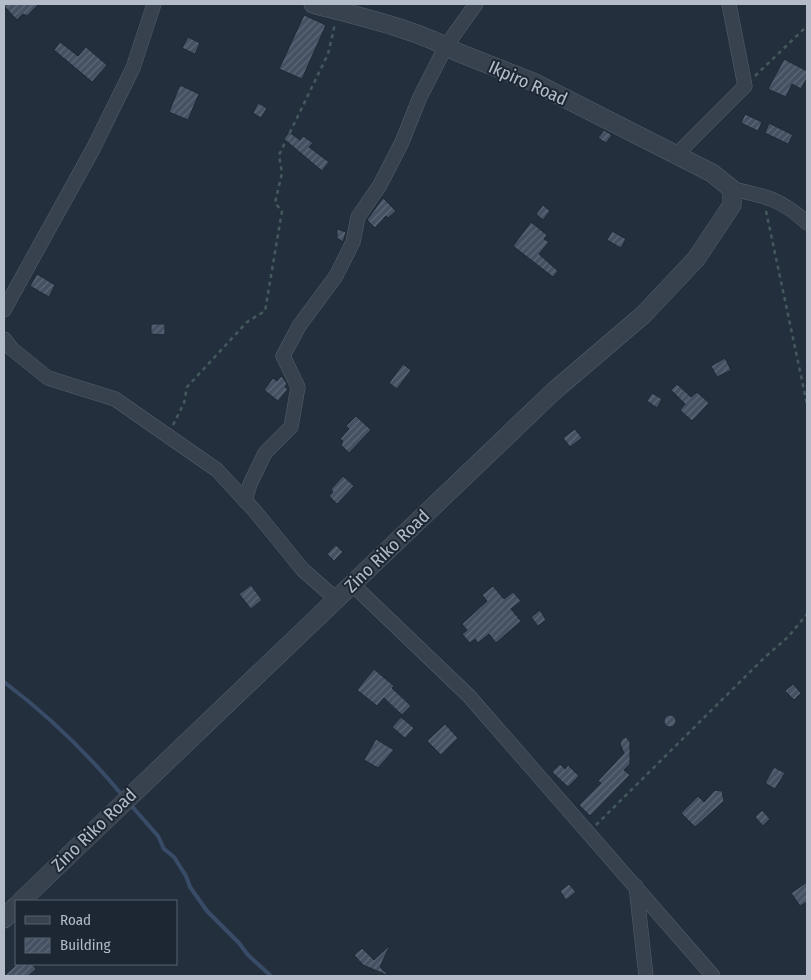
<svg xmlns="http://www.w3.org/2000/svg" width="811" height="980" font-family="'Fira Sans Condensed',sans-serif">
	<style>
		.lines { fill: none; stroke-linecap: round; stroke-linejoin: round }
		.stream { stroke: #394c67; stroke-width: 4 }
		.building { fill: url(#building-hatch); stroke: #1f2835 }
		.minor-casing { stroke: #565f6c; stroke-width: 15 }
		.tertiary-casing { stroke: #565f6c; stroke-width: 19 }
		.path { stroke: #44595c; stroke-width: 2.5; stroke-dasharray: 4 4; stroke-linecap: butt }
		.minor { stroke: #38414e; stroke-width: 14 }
		.tertiary { stroke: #38414e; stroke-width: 18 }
		.labels { text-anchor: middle; stroke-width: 4; stroke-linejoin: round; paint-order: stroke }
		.street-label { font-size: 18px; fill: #b4bcc9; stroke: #1d2633 }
	</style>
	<defs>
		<pattern id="building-hatch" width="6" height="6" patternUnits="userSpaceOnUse" patternTransform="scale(1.25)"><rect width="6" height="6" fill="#455162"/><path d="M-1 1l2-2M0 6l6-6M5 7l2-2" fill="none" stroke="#5d6877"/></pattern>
	</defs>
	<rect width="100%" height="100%" fill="#242f3e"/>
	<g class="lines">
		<!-- stream -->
		<path class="stream" d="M 4,682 C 48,715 87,753 123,796
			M 129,803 L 158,836 L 164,849 L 174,857 L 186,876 L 190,887 L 207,911 L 239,943 L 248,955 L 271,976"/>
	</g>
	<!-- building -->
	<path class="building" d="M 4,4 L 39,4 L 27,16 L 23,14 L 17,20 L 4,6 Z
		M 304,15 L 326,25 L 302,79 L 279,69 Z
		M 188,37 L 200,43 L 195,54 L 182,48 Z
		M 60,42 L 78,56 L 86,47 L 107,65 L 92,82 L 54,50 Z
		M 784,59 L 807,71 L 807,78 L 801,89 L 792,84 L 786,97 L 768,89 Z
		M 180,85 L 199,94 L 188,120 L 169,112 Z
		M 258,103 L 267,108 L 261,118 L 253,113 Z
		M 745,114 L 762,122 L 758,131 L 741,123 Z
		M 769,123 L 793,135 L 788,144 L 765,133 Z
		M 604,130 L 612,135 L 606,143 L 598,138 Z
		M 289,132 L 300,140 L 303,136 L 313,143 L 309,147 L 329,162 L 322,171 L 284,139 Z
		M 383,198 L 396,211 L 388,218 L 386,216 L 375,228 L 367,220 Z
		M 543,205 L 550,211 L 543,220 L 536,214 Z
		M 531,222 L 547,235 L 544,239 L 549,242 L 539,254 L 558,271 L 553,277 L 513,246 Z
		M 337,229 L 346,232 L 343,242 L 337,238 Z
		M 612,231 L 626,239 L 621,248 L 607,240 Z
		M 37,274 L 55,285 L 49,297 L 30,286 Z
		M 151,324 L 165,324 L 165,335 L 151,334 Z
		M 725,358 L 731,370 L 717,377 L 711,366 Z
		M 403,364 L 411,370 L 397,389 L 389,383 Z
		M 281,376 L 284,379 L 287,384 L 285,387 L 288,389 L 278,401 L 264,390 L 273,378 L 277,381 Z
		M 677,384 L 691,397 L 697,392 L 709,403 L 692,421 L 680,410 L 685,404 L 671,390 Z
		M 652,393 L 662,399 L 657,408 L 647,401 Z
		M 356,416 L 371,430 L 349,453 L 341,445 L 343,441 L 340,439 L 349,429 L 346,426 Z
		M 575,429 L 582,438 L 570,447 L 563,438 Z
		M 343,476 L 354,486 L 337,504 L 329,496 L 333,492 L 331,489 Z
		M 336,545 L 343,552 L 334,561 L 327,554 Z
		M 251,585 L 262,600 L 251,609 L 239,594 Z
		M 493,586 L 504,599 L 513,592 L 521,601 L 511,609 L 521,621 L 496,643 L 489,634 L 478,643 L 475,639 L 470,643 L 462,634 L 467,630 L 462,624 L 487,601 L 482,595 Z
		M 540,610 L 546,620 L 538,626 L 531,617 Z
		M 374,669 L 394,686 L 392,688 L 411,706 L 402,715 L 384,698 L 377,706 L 357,690 Z
		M 793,684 L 801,693 L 794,700 L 785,691 Z
		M664 721a6 6 0 1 1 12 0a6 6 0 1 1-12 0Z
		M 401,717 L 414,728 L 405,738 L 392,727 Z
		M 445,724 L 458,738 L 441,755 L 427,741 Z
		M 626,737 L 630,742 L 630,764 L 624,770 L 630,775 L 590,816 L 579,805 L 601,783 L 598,781 L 624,753 L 620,744 L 622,739 Z
		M 376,739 L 394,750 L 378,768 L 364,760 Z
		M 560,764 L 565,769 L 568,765 L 579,776 L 568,787 L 552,772 Z
		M 774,767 L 785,773 L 775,789 L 765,783 Z
		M 715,790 L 722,791 L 724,801 L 695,827 L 681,813 L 698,796 L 704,802 Z
		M 762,810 L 770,819 L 763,826 L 755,817 Z
		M 807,882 L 807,902 L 800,906 L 791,893 Z
		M 569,884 L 576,892 L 566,900 L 560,891 Z
		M 390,945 L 380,967 L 389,976 L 363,965 L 354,955 L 362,948 L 374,960 Z
		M 17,964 L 32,964 L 36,969 L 28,976 L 4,976 Z"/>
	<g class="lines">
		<defs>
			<path id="minor" d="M 676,155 L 745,86 L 729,4
				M 732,189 C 766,196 781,199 807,223
				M 4,310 L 93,149 L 133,68 L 154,4
				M 4,339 L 12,349 L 48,378 L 115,399 L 217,470 L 254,510 L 303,570 L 336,599
				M 245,501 L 250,484 L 265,453 L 291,427 L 298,387 L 283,356 L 299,326 L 336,276 L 353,242 L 358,217 L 380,185 L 402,142 L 420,97 L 446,46 L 476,4
				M 352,584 L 469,696 L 713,976
				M 636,886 L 646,976"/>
			<path id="tertiary" d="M 21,901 L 554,391 L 643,315 L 696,259 L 732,205 L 732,189 L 712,173 L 533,82 L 457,52 C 417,29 357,16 313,4
				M 4,919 L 16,906"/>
		</defs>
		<!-- minor casing -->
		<use href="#minor" class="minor-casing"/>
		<!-- tertiary casing -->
		<use href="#tertiary" class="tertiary-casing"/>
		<!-- path -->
		<path class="path" d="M 755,76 L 807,26
			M 766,211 L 807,404
			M 173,425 L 184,403 L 187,387 L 247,322 L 265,311 L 282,211 L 275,203 L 282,173 L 279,155 L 328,54 L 335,24
			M 596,825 L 764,658 L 788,637 L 807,614"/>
		<!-- minor -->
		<use href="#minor" class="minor"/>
		<!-- tertiary -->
		<use href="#tertiary" class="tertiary"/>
	</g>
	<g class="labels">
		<!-- street labels -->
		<g class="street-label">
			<text transform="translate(528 83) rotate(24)" y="6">Ikpiro Road</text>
			<text transform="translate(387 551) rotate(-44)" y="6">Zino Riko Road</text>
			<text transform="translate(94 830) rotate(-44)" y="6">Zino Riko Road</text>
		</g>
	</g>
	<!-- border -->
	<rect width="811" height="980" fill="none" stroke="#b4bcc9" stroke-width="10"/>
	<!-- legend -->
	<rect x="15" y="900" width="162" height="65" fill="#1d2633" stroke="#59626f"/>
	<rect x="25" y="916" width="25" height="8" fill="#38414e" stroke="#59626f"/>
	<text x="60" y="925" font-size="15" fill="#b4bcc9">Road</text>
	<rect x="25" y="938" width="25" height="15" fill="url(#building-hatch)" stroke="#59626f"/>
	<text x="60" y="950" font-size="15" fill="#b4bcc9">Building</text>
</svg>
